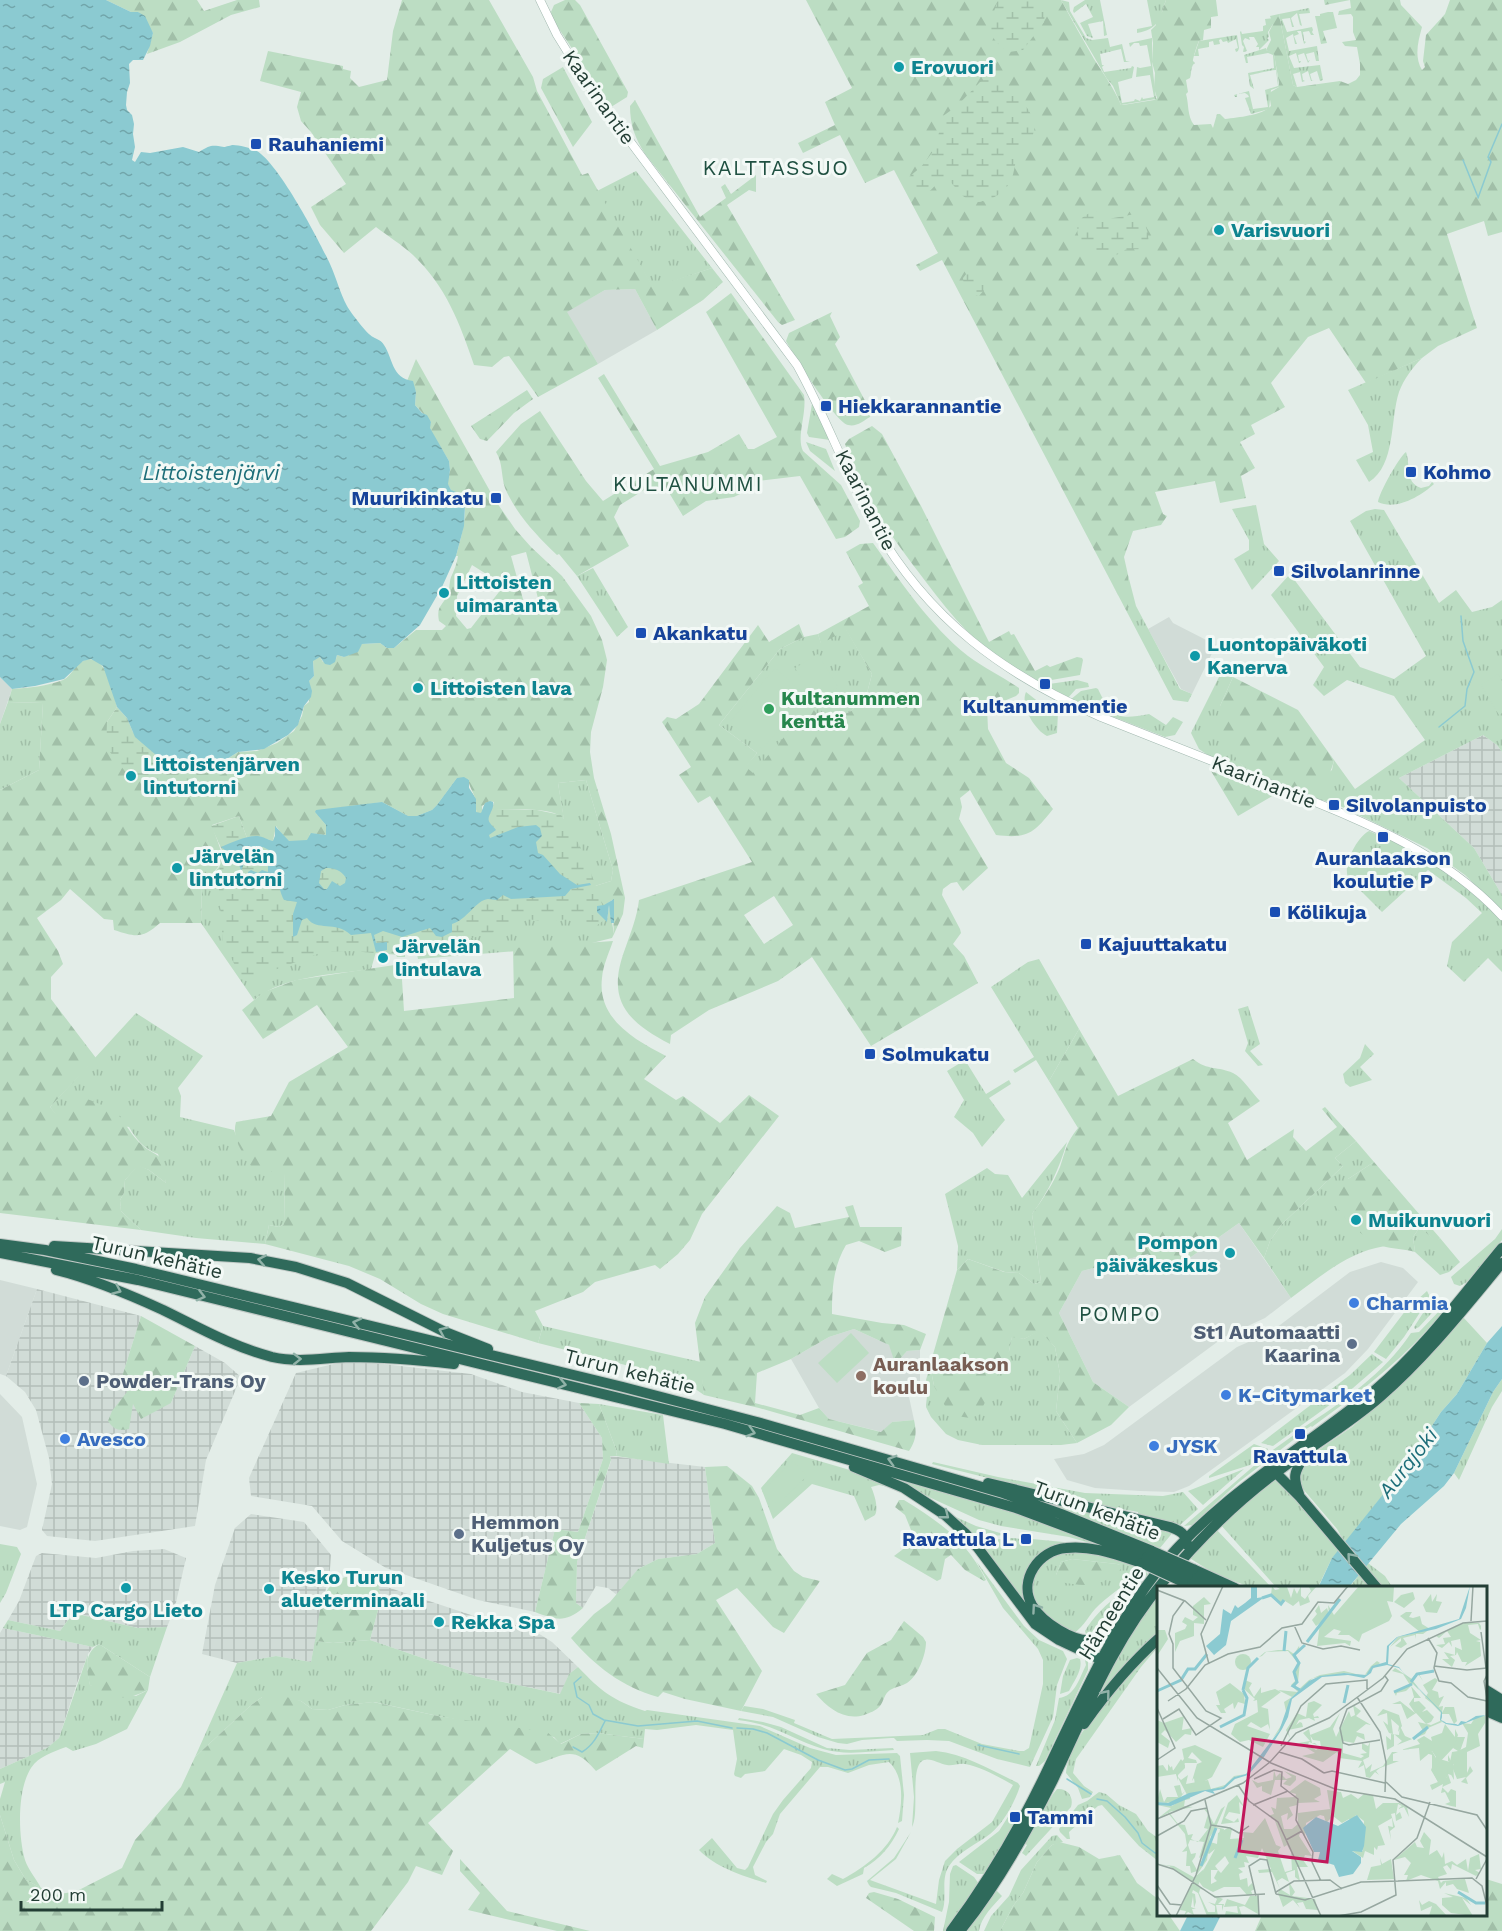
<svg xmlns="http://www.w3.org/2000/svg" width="1502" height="1931" font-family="'Work Sans',sans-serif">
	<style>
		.built { fill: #d1dcd7 }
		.industrial { fill: url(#industrial-grid) }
		.grass { fill: url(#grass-tufts); fill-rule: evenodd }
		.forest { fill: url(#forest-firs); fill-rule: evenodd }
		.wetland { fill: url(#wetland-marsh) }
		.pitch { fill: #bcddc3 }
		.water { fill: url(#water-ripples); fill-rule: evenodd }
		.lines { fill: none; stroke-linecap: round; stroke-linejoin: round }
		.stream { stroke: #8bcad1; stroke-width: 1.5 }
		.secondary-casing { stroke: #a1b8af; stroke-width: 9 }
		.highway-casing { stroke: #c1c9c6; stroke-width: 12 }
		.secondary { stroke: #fff; stroke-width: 8 }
		.highway { stroke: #2f6a5b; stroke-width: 10 }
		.highway-bridge-casing { stroke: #c1c9c6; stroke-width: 12; stroke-linecap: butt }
		.highway-bridge { stroke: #2f6a5b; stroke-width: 10 }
		.oneway { stroke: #91b2a8 }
		.culture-dot { fill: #0f9aa8; stroke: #f3f9f6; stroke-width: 2 }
		.transit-dot { fill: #1a4fb4; stroke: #f3f9f6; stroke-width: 2 }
		.leisure-dot { fill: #2e9e5b; stroke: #f3f9f6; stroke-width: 2 }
		.shop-dot { fill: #3f7fe0; stroke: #f3f9f6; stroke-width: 2 }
		.service-dot { fill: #5c6f8a; stroke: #f3f9f6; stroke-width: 2 }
		.education-dot { fill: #8d6e63; stroke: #f3f9f6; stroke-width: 2 }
		.labels { text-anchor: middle; stroke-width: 6; stroke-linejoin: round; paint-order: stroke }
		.culture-label { font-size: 20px; font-weight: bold; fill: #0d838f; stroke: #f3f9f6; text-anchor: start }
		.street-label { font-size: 20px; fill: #233e35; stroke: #f3f9f6 }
		.transit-label { font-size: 20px; font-weight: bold; fill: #164399; stroke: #f3f9f6; text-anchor: start }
		.leisure-label { font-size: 20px; font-weight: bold; fill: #27864d; stroke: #f3f9f6; text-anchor: start }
		.shop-label { font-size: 20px; font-weight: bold; fill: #366cbe; stroke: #f3f9f6; text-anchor: start }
		.service-label { font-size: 20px; font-weight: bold; fill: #4e5e75; stroke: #f3f9f6; text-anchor: start }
		.education-label { font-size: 20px; font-weight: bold; fill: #785e54; stroke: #f3f9f6; text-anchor: start }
		.neighbourhood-label { font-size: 21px; letter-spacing: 1.5px; fill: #1f5041; stroke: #f3f9f6 }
		.water-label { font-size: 21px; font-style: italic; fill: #1d6e79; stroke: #f3f9f6 }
		.inset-river { fill: none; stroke: #8bcad1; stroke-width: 3 }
		.inset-road { fill: none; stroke: #96a7a0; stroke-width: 1.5 }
		.view { fill: #c2185b; fill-opacity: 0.15; stroke: #c2185b; stroke-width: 3 }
		.inset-edge { fill: none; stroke: #233e35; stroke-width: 3 }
	</style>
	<defs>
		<pattern id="industrial-grid" width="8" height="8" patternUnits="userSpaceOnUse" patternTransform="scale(1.5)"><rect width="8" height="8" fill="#d1dcd7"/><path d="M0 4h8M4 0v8" fill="none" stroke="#b3beb9"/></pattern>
		<pattern id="grass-tufts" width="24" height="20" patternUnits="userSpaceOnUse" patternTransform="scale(1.5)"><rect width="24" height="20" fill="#bcddc3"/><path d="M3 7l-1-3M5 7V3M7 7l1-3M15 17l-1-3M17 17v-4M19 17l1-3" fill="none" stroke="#a1bfa8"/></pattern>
		<pattern id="forest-firs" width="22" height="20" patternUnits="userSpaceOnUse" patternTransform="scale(1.5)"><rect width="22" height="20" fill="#bcddc3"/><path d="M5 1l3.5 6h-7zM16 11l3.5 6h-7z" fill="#a1bfa8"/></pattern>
		<pattern id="wetland-marsh" width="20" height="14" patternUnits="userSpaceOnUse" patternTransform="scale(1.5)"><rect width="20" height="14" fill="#bcddc3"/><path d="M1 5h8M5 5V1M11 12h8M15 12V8" fill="none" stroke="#a1bfa8"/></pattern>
		<pattern id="water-ripples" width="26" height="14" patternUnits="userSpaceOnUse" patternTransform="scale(1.5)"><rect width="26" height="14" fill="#8bcad1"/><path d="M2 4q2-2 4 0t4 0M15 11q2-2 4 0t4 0" fill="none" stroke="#71a5aa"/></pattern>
	</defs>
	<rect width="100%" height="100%" fill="#e3ede8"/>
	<!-- built -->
	<path class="built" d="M 635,289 L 657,330 L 598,364 L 566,312 L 605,290 Z
		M 1169,617 L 1173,623 L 1216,645 L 1192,694 L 1181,689 L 1148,629 Z
		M 0,677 L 12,689 L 0,724 Z
		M 1239,1223 L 1291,1298 L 1265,1318 L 1224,1337 L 1129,1407 L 1093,1382 L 1059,1313 L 1082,1271 L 1148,1254 L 1164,1276 Z
		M 1381,1262 L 1403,1268 L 1418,1282 L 1368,1349 L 1345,1373 L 1189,1486 L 1174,1492 L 1140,1491 L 1095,1488 L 1067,1480 L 1054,1459 L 1084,1454 L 1104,1445 L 1237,1347 L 1260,1337 L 1280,1325 L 1350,1272 Z
		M 0,1280 L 37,1289 L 6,1376 L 0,1374 Z
		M 854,1329 L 889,1345 L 899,1360 L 907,1351 L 920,1350 L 920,1392 L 911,1393 L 909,1397 L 914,1420 L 892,1422 L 882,1432 L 829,1419 L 819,1408 L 791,1359 L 829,1337 Z
		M 0,1394 L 22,1417 L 37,1484 L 27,1527 L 20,1530 L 0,1526 Z"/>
	<!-- industrial -->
	<path class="industrial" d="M 1483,735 L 1497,745 L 1502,752 L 1502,895 L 1474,848 L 1399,778 Z
		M 37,1289 L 141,1316 L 121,1380 L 171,1403 L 195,1346 L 225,1363 L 241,1377 L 206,1460 L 195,1526 L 95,1541 L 47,1536 L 42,1530 L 52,1484 L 49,1458 L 36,1410 L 25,1392 L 6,1376 Z
		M 357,1361 L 471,1374 L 522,1392 L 579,1403 L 602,1438 L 603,1459 L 578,1532 L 555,1529 L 535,1612 L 478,1600 L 386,1568 L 342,1541 L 312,1506 L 251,1496 L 249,1478 L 296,1373 L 342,1362 Z
		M 610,1456 L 705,1467 L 715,1543 L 697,1554 L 658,1559 L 638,1569 L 617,1595 L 608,1588 L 596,1586 L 583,1608 L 576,1603 L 577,1562 L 611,1461 Z
		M 251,1514 L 304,1522 L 331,1555 L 330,1569 L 311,1662 L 276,1656 L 237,1663 L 202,1654 L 215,1585 L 235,1528 Z
		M 164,1549 L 186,1558 L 175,1607 L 167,1627 L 138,1628 L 73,1613 L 60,1631 L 8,1620 L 19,1601 L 36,1556 L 42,1553 L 96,1558 L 133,1551 Z
		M 378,1584 L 474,1616 L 530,1628 L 552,1642 L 578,1667 L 569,1674 L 561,1694 L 475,1676 L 370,1640 L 381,1599 Z
		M 3,1628 L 93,1647 L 88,1654 L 76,1686 L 59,1738 L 47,1748 L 0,1769 L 0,1633 Z"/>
	<!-- grass -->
	<path class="grass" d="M 1061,0 L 1069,2 L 1070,11 L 1086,38 L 1092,40 L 1108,38 L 1110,47 L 1122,44 L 1126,61 L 1130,62 L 1124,62 L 1121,49 L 1100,54 L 1102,65 L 1104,65 L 1102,67 L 1104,72 L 1131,68 L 1132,66 L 1134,67 L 1132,78 L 1118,82 L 1122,103 L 1134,101 L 1135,99 L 1140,101 L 1142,97 L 1143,99 L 1154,97 L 1150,75 L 1136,77 L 1137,67 L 1140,68 L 1151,66 L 1147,45 L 1140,46 L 1139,43 L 1134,43 L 1130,47 L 1129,43 L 1152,38 L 1152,62 L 1156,99 L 1121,105 L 1113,86 L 1107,79 Z
		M 1085,0 L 1100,0 L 1107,35 L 1104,36 L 1103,21 L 1088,24 L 1093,38 L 1087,36 L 1080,23 L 1093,17 L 1086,4 L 1074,13 L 1073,11 L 1074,7 Z
		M 1147,0 L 1166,0 C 1159,20 1159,29 1137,33 L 1137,29 L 1152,26 Z
		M 1309,8 L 1310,13 L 1299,14 L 1302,26 L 1300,25 L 1297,13 L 1291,18 L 1294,27 L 1292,27 L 1290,18 L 1282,19 L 1287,32 L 1312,27 L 1313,30 L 1312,32 L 1314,35 L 1311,35 L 1309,31 L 1303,32 L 1304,41 L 1306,42 L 1304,44 L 1301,31 L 1297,31 L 1299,34 L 1294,36 L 1297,44 L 1295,44 L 1293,34 L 1286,38 L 1289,51 L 1317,46 L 1319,61 L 1316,61 L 1314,52 L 1306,54 L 1308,61 L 1310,60 L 1308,63 L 1304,53 L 1298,55 L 1299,61 L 1301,61 L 1300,63 L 1299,63 L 1296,53 L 1289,56 L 1294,68 L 1320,65 L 1323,80 L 1320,81 L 1317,71 L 1310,74 L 1312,81 L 1314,80 L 1311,81 L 1308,71 L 1302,74 L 1303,80 L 1305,81 L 1302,82 L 1300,72 L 1293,74 L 1297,87 L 1293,85 L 1279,14 Z
		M 1273,18 L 1273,24 L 1268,32 L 1269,37 L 1267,38 L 1269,40 L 1259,50 L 1259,47 L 1256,47 L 1258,44 L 1254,37 L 1249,37 L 1250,40 L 1245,38 L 1243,41 L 1247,51 L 1243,52 L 1244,47 L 1242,45 L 1240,32 L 1241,31 L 1242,34 L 1263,31 L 1263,26 L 1266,25 L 1265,19 Z
		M 1237,35 L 1239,48 L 1238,51 L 1236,52 L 1235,49 L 1238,48 L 1236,39 L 1228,43 L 1227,41 L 1223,42 L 1221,39 L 1219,40 L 1220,44 L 1214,45 L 1213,41 L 1209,42 L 1209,47 L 1198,49 L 1199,56 L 1194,56 L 1199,41 Z
		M 1266,48 L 1266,50 L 1274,53 L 1279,87 L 1271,90 L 1269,109 L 1251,114 L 1245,98 L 1249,97 L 1248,95 L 1245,93 L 1237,94 L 1237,97 L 1235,97 L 1234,95 L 1249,91 L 1253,109 L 1268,107 L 1265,90 L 1278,86 L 1276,70 C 1265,71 1260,73 1250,75 L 1254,89 L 1250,86 L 1248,73 L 1274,68 L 1273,55 L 1268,53 L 1247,57 L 1248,63 L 1246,63 L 1244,55 Z
		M 636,171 L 712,268 L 653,288 L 597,191 Z
		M 1422,358 C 1412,368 1404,379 1399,392 C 1390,419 1396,465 1369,482 L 1356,460 L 1373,452 L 1368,425 L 1348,390 Z
		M 812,404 L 815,404 L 830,440 L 809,437 L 807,433 Z
		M 806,442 L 826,449 L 835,471 L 810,451 Z
		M 1406,452 C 1411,465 1404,482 1421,488 L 1429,486 L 1432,482 L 1434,484 C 1421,496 1396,511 1378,502 C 1379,493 1399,457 1406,452 Z
		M 1256,505 L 1264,544 L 1279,561 L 1252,590 L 1234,559 L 1249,550 L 1249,540 L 1232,509 Z
		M 1375,509 L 1384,510 L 1439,603 L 1456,590 L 1472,612 L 1492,607 L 1502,600 L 1502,752 L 1497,745 L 1483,735 L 1399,778 L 1474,848 L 1502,895 L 1502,911 L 1465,875 L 1427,848 L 1336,804 L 1311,797 L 1212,758 L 1199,749 L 1191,733 L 1222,671 L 1233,677 L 1220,706 C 1225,721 1231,748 1239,761 C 1249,777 1286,787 1303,791 L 1332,770 L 1334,760 L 1355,789 L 1425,740 L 1394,696 L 1347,680 L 1324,696 L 1313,685 L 1324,667 L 1271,595 L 1290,574 L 1360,667 L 1394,679 L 1426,656 L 1350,521 L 1366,511 Z
		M 593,568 L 628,627 L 617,637 L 577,576 Z
		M 1128,575 L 1136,606 L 1180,689 L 1192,694 L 1188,702 L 1173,700 L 1128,614 Z
		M 846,629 L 872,674 L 867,693 L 851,711 L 824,724 L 811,707 L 753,774 L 745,767 L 757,753 L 719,725 L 780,649 L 804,637 L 818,634 L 821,643 Z
		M 1077,680 L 1088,683 L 1089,687 L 1076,689 L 1067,699 L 1048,686 L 1049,684 Z
		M 1096,688 L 1098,689 C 1112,718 1118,720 1149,714 L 1166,725 L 1173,717 L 1183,722 L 1175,735 L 1165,737 L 1070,700 L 1081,691 Z
		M 1026,692 L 1040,703 L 1058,712 L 1057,733 L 1047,736 C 1034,729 1020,705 1026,692 Z
		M 8,702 L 43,703 L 39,770 L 0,790 L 0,724 Z
		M 586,780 L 613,870 L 611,881 L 595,886 L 574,883 L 558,783 Z
		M 1369,831 L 1397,843 L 1452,875 L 1502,920 L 1502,972 L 1488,958 L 1464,982 L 1447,966 L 1452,942 L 1482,913 L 1466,898 L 1428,870 L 1382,912 L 1349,879 C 1341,867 1357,837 1369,831 Z
		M 222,851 L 376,952 L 371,969 C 333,975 285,975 254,1000 L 201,923 L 202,885 L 221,865 Z
		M 570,890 L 607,921 L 609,905 L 614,934 L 612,938 L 580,946 L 418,959 L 416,949 L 405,950 L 405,957 L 397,957 L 387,936 Z
		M 1039,959 L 1079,1029 L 1049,1081 L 1036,1060 L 1015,1073 L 1013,1070 L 1034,1057 L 991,987 L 1028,962 Z
		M 1248,1006 L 1260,1044 L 1250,1051 L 1263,1065 L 1258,1066 L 1245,1051 L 1248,1043 L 1238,1009 Z
		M 136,1013 L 203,1056 L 178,1088 L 181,1096 L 180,1117 L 234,1130 L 241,1150 L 285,1173 L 284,1224 L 279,1227 L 269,1225 L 265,1244 L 196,1238 L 141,1230 L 121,1211 L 120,1200 L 124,1193 L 125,1180 L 138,1165 L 149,1170 L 166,1183 L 158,1154 C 144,1149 136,1139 129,1127 L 57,1116 L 50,1107 Z
		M 1365,1044 L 1374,1054 L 1360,1067 L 1372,1080 L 1350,1087 L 1345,1083 L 1343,1074 L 1360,1058 Z
		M 965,1060 L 986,1094 L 1009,1080 L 1011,1084 L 989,1098 L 1005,1120 L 982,1147 L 973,1133 L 954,1117 L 964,1100 L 947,1071 Z
		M 1356,1141 L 1374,1162 L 1348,1179 L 1364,1235 L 1385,1246 C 1348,1252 1321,1276 1291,1298 L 1264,1258 L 1270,1241 L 1281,1225 L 1343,1166 L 1335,1158 Z
		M 1067,1142 C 1059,1169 1049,1191 1032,1214 L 1041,1282 L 1034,1284 L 1019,1273 L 1005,1272 L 968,1259 L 957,1270 L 958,1246 L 945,1194 L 987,1168 L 995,1174 L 1008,1175 L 1022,1198 Z
		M 1420,1227 L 1436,1241 L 1440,1238 L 1460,1262 L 1449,1272 L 1440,1275 L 1415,1252 L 1413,1237 Z
		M 1502,1229 L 1502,1240 L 1467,1282 L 1460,1286 L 1454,1284 L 1451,1277 L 1495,1239 Z
		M 1427,1291 L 1430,1297 L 1404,1337 L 1386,1359 L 1374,1352 L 1406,1310 Z
		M 1432,1299 L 1442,1299 L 1442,1302 L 1419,1327 L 1415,1329 L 1414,1327 Z
		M 1446,1302 L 1447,1304 C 1443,1314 1434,1322 1427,1330 C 1393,1368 1353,1397 1312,1427 L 1311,1426 L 1303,1431 L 1301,1429 C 1342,1402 1384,1374 1411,1333 L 1419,1332 L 1444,1306 Z
		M 1463,1317 L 1487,1343 L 1457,1394 L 1441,1412 L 1405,1467 L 1345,1543 L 1337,1529 L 1303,1489 C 1300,1483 1298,1474 1301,1467 C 1306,1457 1341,1435 1352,1427 C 1392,1394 1431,1357 1463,1317 Z
		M 543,1326 L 701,1362 L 704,1395 L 681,1379 L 538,1343 Z
		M 1040,1330 L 1055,1347 L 1060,1374 L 1056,1411 L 1077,1443 L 1061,1445 L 982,1445 L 958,1440 L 946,1434 L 931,1417 L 926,1407 L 928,1385 L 926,1380 L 930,1365 L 934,1386 L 1009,1351 L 1012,1336 L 1024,1339 Z
		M 1372,1354 L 1383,1362 L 1353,1388 L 1273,1446 L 1261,1443 L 1350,1375 Z
		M 1502,1379 L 1502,1391 L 1492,1407 L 1459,1480 L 1454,1473 L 1493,1392 Z
		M 599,1404 L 663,1415 L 669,1464 L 616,1456 L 617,1452 Z
		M 1298,1432 L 1297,1437 L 1239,1482 L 1192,1525 L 1184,1526 L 1270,1452 Z
		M 1254,1444 L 1268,1449 L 1250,1465 L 1209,1478 L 1209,1476 Z
		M 792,1453 L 860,1473 L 893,1488 L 879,1485 L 871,1487 C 874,1493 879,1508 875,1515 C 874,1516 866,1520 865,1521 L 854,1496 L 812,1484 L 773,1519 L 761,1488 Z
		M 933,1462 L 998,1477 L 1085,1493 L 1163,1496 L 1183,1492 L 1198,1509 L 1180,1525 L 1138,1514 L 1138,1512 L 1088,1503 L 932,1464 Z
		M 861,1466 L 977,1499 L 1085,1537 L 1107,1548 L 1069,1537 L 1001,1526 L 979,1520 Z
		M 1244,1469 L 1203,1505 L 1188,1491 Z
		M 1277,1477 L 1340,1550 L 1332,1558 L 1318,1587 L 1276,1587 L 1220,1524 C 1241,1510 1257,1492 1277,1477 Z
		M 1003,1487 L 1174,1531 L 1160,1548 Z
		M 947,1513 L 976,1526 L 1007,1535 L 989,1536 L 979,1542 Z
		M 1216,1529 L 1271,1587 L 1250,1587 L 1215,1574 L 1188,1557 Z
		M 1014,1538 L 1031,1541 L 1032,1539 L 1074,1543 L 1065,1545 L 1029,1573 L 1034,1616 L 981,1544 L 990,1540 Z
		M 0,1544 L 17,1547 L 21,1554 L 6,1593 L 0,1603 Z
		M 1064,1551 L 1092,1553 L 1145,1569 C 1130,1582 1113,1592 1099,1605 C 1088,1615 1086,1625 1073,1634 L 1045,1616 L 1034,1599 L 1032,1581 L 1041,1563 ZM 1072,1559 L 1117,1564 L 1120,1565 L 1056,1575 L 1061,1562 Z
		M 976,1561 L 1024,1626 L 1039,1640 L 1063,1651 L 1067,1659 L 1057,1685 L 1053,1717 L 1030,1767 L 997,1759 L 949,1741 L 927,1740 L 897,1741 L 894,1738 L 891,1738 L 862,1740 L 847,1744 L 838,1743 L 818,1737 L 773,1717 L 741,1711 L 744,1706 L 763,1709 L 795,1720 L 794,1723 L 832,1739 L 923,1735 L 938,1729 L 945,1729 L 982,1744 L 1019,1751 L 1024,1751 L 1029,1748 L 1043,1684 L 1043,1660 L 1038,1649 L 1003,1608 Z
		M 1368,1563 L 1385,1576 L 1392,1587 L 1349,1588 Z
		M 1146,1572 L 1148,1574 L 1131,1593 L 1107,1629 L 1087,1638 L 1085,1631 C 1102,1603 1124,1593 1146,1572 Z
		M 1158,1595 L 1158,1635 L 1088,1714 L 1127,1639 Z
		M 73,1613 L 138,1628 L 167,1627 L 150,1677 L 99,1644 L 93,1647 L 3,1628 L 8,1620 L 60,1631 Z
		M 370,1640 L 475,1676 L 560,1694 L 569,1674 L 578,1667 C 602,1692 612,1700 645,1711 L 647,1710 L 760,1726 L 810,1748 L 836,1755 L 897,1753 L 900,1756 L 904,1795 L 902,1821 L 898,1823 C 902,1804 905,1777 889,1762 L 869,1765 L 848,1773 L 828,1767 L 820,1767 L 780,1814 L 773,1834 L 766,1842 L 753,1867 L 755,1875 L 767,1881 L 766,1883 C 743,1876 715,1867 699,1850 L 712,1838 L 737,1868 L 745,1870 L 748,1867 L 773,1814 L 783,1800 L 811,1768 L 812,1762 L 801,1755 L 784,1749 L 765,1771 L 745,1774 L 741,1778 L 735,1776 L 734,1774 L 737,1759 L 733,1730 L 696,1725 L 657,1730 L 645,1729 L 644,1739 L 598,1733 L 581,1734 L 560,1744 L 554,1737 L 438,1716 L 374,1702 L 345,1705 L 328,1710 L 312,1709 L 301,1701 L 262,1697 L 250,1706 L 195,1757 L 237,1663 L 276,1656 L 311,1662 L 315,1641 L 333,1643 Z
		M 1158,1642 L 1158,1647 L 1141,1667 L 1076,1759 L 1073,1773 L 1084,1786 L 1093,1792 L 1090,1797 L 1082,1799 L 1078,1788 L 1066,1773 C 1071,1731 1130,1672 1158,1642 Z
		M 88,1654 L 87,1669 L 90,1685 L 136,1696 L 148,1690 L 127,1729 L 96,1744 L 73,1751 L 66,1747 C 53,1752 39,1756 31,1768 C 17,1790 18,1835 25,1860 C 28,1869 36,1879 41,1888 L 26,1880 L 14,1860 L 0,1815 L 0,1799 L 5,1782 L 0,1784 L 0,1769 L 47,1748 L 59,1738 Z
		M 1081,1655 L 1088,1660 L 1088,1670 L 1045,1761 L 1039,1766 L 1036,1766 L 1055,1720 L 1059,1698 C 1075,1696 1079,1679 1086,1665 L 1085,1660 Z
		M 1077,1658 L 1080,1659 C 1083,1670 1074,1681 1069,1691 L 1060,1694 L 1063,1676 L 1070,1660 Z
		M 739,1718 L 763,1722 L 781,1727 L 827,1748 L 850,1750 L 893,1748 L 894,1750 C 871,1751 846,1756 823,1749 C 791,1739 775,1724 738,1720 Z
		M 936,1751 C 965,1754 993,1771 1018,1783 L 1020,1786 C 1015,1802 1003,1824 990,1834 C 977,1844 958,1852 949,1866 C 940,1880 948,1898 942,1912 L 896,1893 L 871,1887 L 869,1885 L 867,1881 L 894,1858 L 911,1832 L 896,1859 L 870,1880 L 936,1904 L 939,1880 L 945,1861 L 957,1849 L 992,1822 L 1013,1785 C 999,1777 981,1767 965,1764 C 959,1763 953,1766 947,1765 C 939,1764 932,1758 924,1760 C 909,1765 920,1813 912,1827 L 914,1797 L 910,1753 Z
		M 1057,1789 C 1068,1788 1074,1797 1071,1807 L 1026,1856 L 1022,1853 L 1027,1845 L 1024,1843 L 1053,1794 Z
		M 1099,1792 L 1106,1794 L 1119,1805 L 1136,1814 L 1148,1831 L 1158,1838 L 1158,1861 L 1139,1846 L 1102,1805 L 1098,1806 L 1069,1832 L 1070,1839 L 1067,1839 L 1060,1832 L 1059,1829 L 1078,1805 L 1087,1801 Z
		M 1011,1812 L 1016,1814 L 1013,1819 L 1016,1820 L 985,1874 L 977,1874 L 959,1862 L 999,1831 Z
		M 897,1827 L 899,1829 C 891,1846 880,1859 864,1868 L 863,1874 L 837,1886 L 827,1879 L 832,1874 L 843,1879 C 865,1867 888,1850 897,1827 Z
		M 1057,1835 L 1063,1842 L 1052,1845 L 1037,1862 L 1023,1893 L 1013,1906 L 1000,1931 L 984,1931 L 991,1916 L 1009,1896 L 1021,1870 L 1052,1836 Z
		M 956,1865 L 974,1877 L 979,1884 L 947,1931 L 943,1931 L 949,1902 L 950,1874 L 953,1866 Z
		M 997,1891 L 1002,1896 C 993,1906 981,1917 979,1931 L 964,1931 L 991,1893 Z"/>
	<!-- forest -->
	<path class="forest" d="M 106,0 L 197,0 L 204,11 L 237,0 L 259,0 L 260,7 L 231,15 L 180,42 L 147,54 L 153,33 L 138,12 L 131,12 Z
		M 402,0 L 489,0 L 533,77 L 537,91 L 582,175 L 588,173 L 653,287 L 712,268 L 723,282 L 703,300 L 657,330 L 635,289 L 605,290 L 567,312 L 598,364 L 538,397 L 509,356 L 504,357 L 492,367 L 474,365 C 460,324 446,286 413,255 C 402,245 388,236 376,227 L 344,253 L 320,225 L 311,207 L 346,184 L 311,132 L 301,121 L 297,107 L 301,92 L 260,81 L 268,51 L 343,66 L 343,69 L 351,71 L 350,78 L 359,87 L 387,80 L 393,31 Z
		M 565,0 L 575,0 L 580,5 L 628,92 L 627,97 L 611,107 L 553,20 L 551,12 L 554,5 Z
		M 806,0 L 1061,0 C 1072,20 1083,40 1094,59 C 1104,75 1114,88 1121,105 L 1123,105 L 1154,100 L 1157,98 L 1154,88 L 1155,73 L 1152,62 L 1153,43 L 1151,30 L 1156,25 L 1155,15 L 1162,12 L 1166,0 L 1216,0 L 1218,16 L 1211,17 L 1211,28 L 1204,30 L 1203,40 L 1199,41 C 1198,42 1193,58 1193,61 L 1195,63 C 1190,66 1192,73 1190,78 L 1186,80 L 1188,92 L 1186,94 C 1189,104 1187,116 1194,125 L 1211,124 L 1213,128 L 1217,114 L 1220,114 L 1225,119 C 1239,117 1261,116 1271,106 L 1269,93 L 1279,87 L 1279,83 L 1274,54 L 1266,50 L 1271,40 L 1269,32 L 1273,24 L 1270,16 L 1279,14 L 1293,85 L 1297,87 L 1340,81 L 1348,84 L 1356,80 L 1360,75 L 1360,64 L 1357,47 L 1345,46 L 1342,42 L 1356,40 L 1353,32 L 1353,17 L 1351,14 L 1338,15 L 1339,11 L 1351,8 L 1350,0 L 1325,5 L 1324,0 L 1400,0 L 1401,5 L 1422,27 C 1418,42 1414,56 1422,70 L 1425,67 L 1423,61 L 1426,35 L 1445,14 L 1450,0 L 1502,0 L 1502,232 L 1488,236 L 1484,221 L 1447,234 L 1477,328 L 1438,346 L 1422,358 L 1366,383 L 1329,328 L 1308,337 L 1271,383 L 1285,407 L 1251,425 L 1255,434 L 1240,442 L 1255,468 L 1241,476 L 1246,498 L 1220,503 L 1215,481 L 1155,492 L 1163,514 L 1167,516 L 1161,525 L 1133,531 L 1124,557 L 1128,575 L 1128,614 L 942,260 L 920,271 L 916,265 L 938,253 L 894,170 L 865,183 L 840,135 L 803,153 L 798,143 L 835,125 L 825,102 L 852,88 Z
		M 1328,12 L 1333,12 L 1337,28 L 1323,31 L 1327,43 L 1321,44 L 1315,16 L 1320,16 L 1320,14 Z
		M 563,67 L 592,122 L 573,147 L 541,88 L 543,79 Z
		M 635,100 L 700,217 L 726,198 L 721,187 L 725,184 L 731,194 L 756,175 L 756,192 L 749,190 L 727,205 L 795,320 L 782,325 L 778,322 L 645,154 C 635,138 630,125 630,106 Z
		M 731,293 L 804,395 C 807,414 796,437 803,451 L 841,485 L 860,521 L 859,527 L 845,537 L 836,539 L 800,476 L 757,481 L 754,487 L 734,497 L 706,501 L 683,516 L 668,491 L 649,487 L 620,505 L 614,517 L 629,546 L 577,576 L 559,554 L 557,555 C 537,536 516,514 505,488 C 501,476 503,463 496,452 L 521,424 L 540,411 L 586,481 L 603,501 L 654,469 L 598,378 L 604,374 L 660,466 L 708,452 L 739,434 L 748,449 L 754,449 L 777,437 L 706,312 Z
		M 832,312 L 830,316 L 840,337 L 835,344 L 871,412 L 870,417 C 863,421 857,427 848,425 C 835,422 794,355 786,341 L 789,333 Z
		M 416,359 L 495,500 L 515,529 L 531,547 L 562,576 L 591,616 L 602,640 L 607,660 L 603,687 L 591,732 L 590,752 L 594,778 L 611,834 L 625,898 L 623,914 L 614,934 L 612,900 L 604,906 L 597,906 L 595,886 L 611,881 L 613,870 L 586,780 L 558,783 L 564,819 C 553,806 510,810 493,809 L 494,802 L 490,801 L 482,806 L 482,811 L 478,814 C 474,808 477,805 475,798 C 473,791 469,787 468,778 L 457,778 L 437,805 L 432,810 L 417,816 L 408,816 L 382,802 L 315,812 L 326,825 L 327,833 L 324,835 L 310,833 L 308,840 L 286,840 L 276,826 L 273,841 L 255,836 L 247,838 L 239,816 L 212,825 C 223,860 230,856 202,885 L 201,923 L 160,923 C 142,939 136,937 114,930 L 113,920 L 104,919 L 70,889 L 61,900 L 37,918 L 58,951 L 63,964 L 51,977 L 51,999 L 96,1058 L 50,1107 L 58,1116 L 78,1095 C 90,1101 107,1105 117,1114 C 125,1121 129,1132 137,1140 C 158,1162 163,1146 166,1183 L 149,1170 L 138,1166 L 125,1180 L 124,1193 L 120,1200 L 121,1211 L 141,1230 L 0,1213 L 0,790 L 39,770 L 43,703 L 8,702 L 12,689 C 28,688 48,686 63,680 C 72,676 75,664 83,661 C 106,650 113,692 117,707 L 107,722 L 228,772 L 222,762 L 238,752 L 257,751 L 277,743 L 294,731 L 302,716 L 304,706 L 309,702 L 309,681 L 314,676 L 313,660 L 320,657 L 323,662 L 336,659 L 337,655 L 344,657 L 362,644 L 380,643 L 387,648 L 394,648 L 416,630 L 442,630 L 446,626 L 439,621 C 436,605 443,606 448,594 C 450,588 449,580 452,575 C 455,568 457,563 458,556 L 456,556 C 461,538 466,521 465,502 L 451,490 L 447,483 L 450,470 L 449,461 L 429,428 L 431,422 L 415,405 L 416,392 L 411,381 L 407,381 ZM 526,552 L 540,606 L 526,610 L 511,556 ZM 472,565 L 499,582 L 502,588 L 471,628 L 467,629 L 456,616 L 457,596 Z
		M 527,390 L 533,399 L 514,413 L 487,441 L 480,439 L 471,426 Z
		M 872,426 L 882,434 L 921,506 L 989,642 L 1009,631 L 1011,635 L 1014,634 L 1035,671 L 1047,665 L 1050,667 L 1077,657 L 1082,658 L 1083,660 L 1080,675 L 1040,682 L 1030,678 C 1009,663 985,649 967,631 C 952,616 939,599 926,582 C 894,540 860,495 845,444 L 849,439 Z
		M 873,543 C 901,582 930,626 968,656 C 984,668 1003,677 1019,688 L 1019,693 L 1016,696 L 987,708 L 988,729 L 1006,763 L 1029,778 L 1053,809 C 1034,833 1028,839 996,835 L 970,790 L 960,798 L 962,807 L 959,819 L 988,868 L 963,891 L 957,882 L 951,883 L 943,889 L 942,895 L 960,929 L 961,933 L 953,944 L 964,956 L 978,983 L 871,1046 L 812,957 L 778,981 L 709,1010 L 671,1035 L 670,1044 C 626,1021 606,1000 625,949 C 631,932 637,917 639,900 L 752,862 L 710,796 L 698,803 L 679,775 L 691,767 L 662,722 L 667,717 L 676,719 L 699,704 L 758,625 L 769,642 L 799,624 L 804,637 L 780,649 L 719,725 L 757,753 L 746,767 L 753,773 L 811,706 L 824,724 L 851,711 L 867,693 L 872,674 L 846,630 L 821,644 L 818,634 L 869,606 L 858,586 L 863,583 L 846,552 L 860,544 ZM 774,896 L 793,925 L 764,944 L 744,915 Z
		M 1233,677 L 1298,710 L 1334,760 C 1331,773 1324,790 1309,791 C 1294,793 1255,776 1243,766 C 1231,755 1224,736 1216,722 L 1220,706 Z
		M 1211,771 L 1274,795 L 1238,816 Z
		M 613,941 C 609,953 603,965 602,978 C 597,1019 635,1040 666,1056 L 644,1079 L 676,1100 L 683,1096 L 720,1123 L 749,1095 L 779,1116 L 702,1214 L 690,1240 L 678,1254 L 660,1269 L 655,1265 L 595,1282 L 583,1292 L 535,1311 L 543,1326 L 538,1343 L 443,1314 L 421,1304 L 380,1279 L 349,1266 L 265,1244 L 269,1225 L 279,1227 L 284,1224 L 285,1174 L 253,1169 C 244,1155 231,1139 236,1122 L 271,1116 L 289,1082 L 348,1047 L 317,1005 L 263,1039 L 242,1010 L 264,992 L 296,980 L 401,964 L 404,1011 L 514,998 L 513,948 Z
		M 1079,1029 L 1118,1096 L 1193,1059 C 1208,1071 1218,1066 1233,1073 C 1243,1078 1252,1093 1260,1101 L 1228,1123 L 1247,1160 L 1294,1129 L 1293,1137 L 1306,1151 L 1337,1127 L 1322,1109 L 1325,1107 L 1356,1141 L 1335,1158 L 1343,1166 L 1281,1225 L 1270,1241 L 1264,1258 L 1239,1223 L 1164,1276 L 1148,1254 L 1082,1271 L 1059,1313 L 1093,1382 L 1129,1407 L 1111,1425 L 1077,1443 L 1056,1411 L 1060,1374 L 1055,1347 L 1040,1331 L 1024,1339 L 1012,1337 L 1009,1351 L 979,1415 L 970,1418 L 950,1415 L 934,1386 L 930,1365 L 957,1270 L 968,1259 L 1004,1272 L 1019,1273 L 1034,1284 L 1041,1282 L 1032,1214 C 1043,1199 1053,1184 1060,1167 C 1066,1150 1066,1143 1078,1128 L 1049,1081 Z
		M 1374,1162 L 1440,1238 L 1436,1242 L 1420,1227 L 1413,1237 L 1415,1252 C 1405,1249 1396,1249 1386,1247 C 1362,1241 1343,1215 1328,1197 L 1348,1179 Z
		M 853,1205 L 860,1227 L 902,1227 L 901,1246 L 885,1252 L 859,1241 L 846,1245 C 833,1267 832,1289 832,1314 L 882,1323 L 904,1325 L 926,1334 L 920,1350 L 907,1351 L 899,1360 L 894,1360 L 889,1345 L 854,1329 L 829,1337 L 791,1359 L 757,1373 L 755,1403 L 800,1415 L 819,1408 L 829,1419 L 881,1432 L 892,1422 L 914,1420 C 917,1433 916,1440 909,1451 L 759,1408 L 704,1395 L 695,1323 L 705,1297 L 740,1248 L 777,1206 L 790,1213 L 795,1228 L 849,1217 L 845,1207 Z
		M 141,1316 L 195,1346 L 171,1403 L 141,1419 L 133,1404 L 129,1429 C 119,1431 114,1430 108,1421 L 112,1411 L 127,1392 L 121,1380 Z
		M 579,1403 L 599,1404 L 617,1452 L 616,1456 L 610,1456 L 611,1460 L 577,1562 L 576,1603 L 583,1608 C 565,1623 556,1620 535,1612 L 555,1529 L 578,1532 L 603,1459 L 602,1438 Z
		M 727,1466 L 752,1486 L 759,1498 L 777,1549 L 794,1571 L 803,1577 L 820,1581 L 784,1633 L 773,1627 L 737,1588 L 716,1600 L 762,1671 L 741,1711 L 685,1699 L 663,1692 L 658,1697 C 622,1687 595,1666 571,1638 L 594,1614 L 610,1602 L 638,1569 L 658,1559 L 697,1554 L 715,1543 L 705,1467 Z
		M 899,1500 L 904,1500 C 941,1523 966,1540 986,1580 L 984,1581 L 965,1570 L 951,1555 L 945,1559 L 941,1579 L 937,1581 L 894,1556 L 915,1540 L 905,1515 L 895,1507 Z
		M 1072,1559 L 1117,1564 L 1120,1565 L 1121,1569 C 1100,1589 1085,1586 1059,1582 L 1056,1575 L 1061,1562 Z
		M 361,1575 L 378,1584 L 381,1599 L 370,1640 L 333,1643 L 315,1641 C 322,1607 318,1576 361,1575 Z
		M 904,1621 L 923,1637 L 926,1642 C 926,1655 918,1676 907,1683 C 902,1686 895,1687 890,1690 C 884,1694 884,1701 880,1706 C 876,1711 869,1713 864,1715 C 844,1721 828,1708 816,1694 L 845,1685 L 867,1653 L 891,1640 Z
		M 99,1644 L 150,1677 L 148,1690 C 120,1703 116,1698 90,1685 C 86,1669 84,1653 99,1644 Z
		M 276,1694 L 301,1701 L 312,1709 L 328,1710 L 345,1705 L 373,1702 L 438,1716 L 547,1732 L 561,1744 L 581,1734 L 598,1733 L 644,1739 L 643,1748 L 636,1746 L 596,1771 C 573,1743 564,1756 536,1764 L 510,1749 L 428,1823 L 453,1851 L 442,1875 L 416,1866 L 408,1882 L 371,1931 L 0,1931 L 0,1815 L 14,1860 L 26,1880 L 55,1895 L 77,1891 L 122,1868 L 135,1840 L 181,1787 L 195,1757 L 250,1706 L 262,1697 Z
		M 1059,1842 L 1079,1847 L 1099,1859 L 1120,1855 L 1137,1883 L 1158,1899 L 1158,1914 L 1169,1915 L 1180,1931 L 1000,1931 L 1013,1906 L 1023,1893 L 1037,1862 L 1052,1845 Z
		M 460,1859 L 507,1911 L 590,1931 L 557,1931 L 468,1910 L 480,1893 L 460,1871 Z
		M 1486,1879 L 1502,1884 L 1502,1931 L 1255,1931 L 1262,1915 L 1486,1914 Z
		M 874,1892 L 898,1899 L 935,1917 L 934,1931 L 914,1931 L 866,1898 L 869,1893 Z"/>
	<!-- wetland -->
	<path class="wetland" d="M 998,0 L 1046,0 L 1044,22 L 1023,50 L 1009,52 C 984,36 989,26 998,0 Z
		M 993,75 C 1007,88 1029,102 1034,123 C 1037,137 1026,143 1019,154 C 1014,162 1015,172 1011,180 C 1007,191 990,202 979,202 C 958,201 958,183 942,177 C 932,189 927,199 910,193 L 904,181 L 921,167 L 935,149 L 943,116 L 957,106 L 980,82 Z
		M 1097,211 L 1108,219 L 1135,214 C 1146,223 1151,234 1147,247 C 1139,251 1131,248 1124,250 C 1118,253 1115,258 1107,259 C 1085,260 1058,219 1097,211 Z
		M 974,270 L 981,274 L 985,278 L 985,289 L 979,296 L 973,295 L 964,287 L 963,278 L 967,273 Z
		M 117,707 L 127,718 L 135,737 L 183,762 L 198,766 L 222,762 L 228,772 L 209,780 L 131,779 L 106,747 L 107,722 Z
		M 457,778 L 468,778 L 469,788 L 476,799 L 475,809 L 478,813 L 482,811 L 485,803 L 490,801 L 493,802 L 494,809 L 537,810 L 561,815 C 584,846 594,882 607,918 L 596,926 L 572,919 L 543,921 L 518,918 L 504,930 L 440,946 L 399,955 L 351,951 L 323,952 L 277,969 L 242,979 L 223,942 L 218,878 L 222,850 L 211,826 L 239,816 L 247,838 L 255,836 L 273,841 L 275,836 L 275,826 L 286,840 L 307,840 L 310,833 L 324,835 L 327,833 L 326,825 L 315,812 L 316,810 L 382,802 L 408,816 L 417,816 L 432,810 L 437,805 Z"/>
	<!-- pitch -->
	<path class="pitch" d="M 818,654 L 838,687 L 818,699 L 811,688 L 808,690 L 795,668 Z
		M 775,668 L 808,697 L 762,749 L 730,722 Z
		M 1498,674 L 1502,681 L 1502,713 L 1499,715 L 1481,685 Z
		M 851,1333 L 869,1353 L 837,1383 L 818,1363 Z
		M 793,1461 L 807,1476 L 779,1503 L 769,1500 L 762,1491 Z"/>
	<!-- water -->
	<path class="water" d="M 0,0 L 106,0 L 131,12 L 138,12 L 145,16 L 153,33 L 150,46 L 143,60 L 133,60 L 129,64 L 130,83 L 127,92 L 126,105 L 127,110 L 132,115 L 134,124 L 133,134 L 135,147 L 132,160 L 135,162 L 141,152 L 150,153 L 183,147 L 199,152 C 211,145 211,145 224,147 C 225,147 232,145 233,145 C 239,145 250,148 255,150 C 277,160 319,240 330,264 C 336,277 340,293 347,306 C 351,313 367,334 373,337 C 378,340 381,340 384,345 C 393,358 391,378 413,381 L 416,392 L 415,405 L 422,413 L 427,415 L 431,422 L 430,428 L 449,461 L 450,470 L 448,484 L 451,490 L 461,494 L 465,506 L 464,526 L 456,556 L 442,587 L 420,625 L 394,648 L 387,648 L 380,643 L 362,644 L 358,652 L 344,657 L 337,655 L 335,662 L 330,665 L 325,664 L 320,657 L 313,661 L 314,676 L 309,681 L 312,691 L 311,697 L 304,706 L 298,725 L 288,735 L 264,749 L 238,752 L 222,762 L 198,766 L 156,755 L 135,737 L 127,718 L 117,707 L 103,666 L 91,659 L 83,661 L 64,679 L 35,686 L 12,689 L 0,677 Z
		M 464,777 L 469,780 L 469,788 L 476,799 L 476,812 L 481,813 L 485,803 L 490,801 L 493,802 C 495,810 485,817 490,823 C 492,826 494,827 496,830 L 489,835 L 490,838 L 518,827 L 536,825 L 540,828 L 542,836 L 536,842 L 538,853 L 543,855 L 560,874 L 577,885 L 590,883 L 591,885 L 571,889 L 565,896 L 511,899 L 503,895 L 497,900 C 494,900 491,899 488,899 C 476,900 467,920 452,924 L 452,932 L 442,937 L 436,936 L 430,928 L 402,937 L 383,931 L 374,935 L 376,943 L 387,942 L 387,950 L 376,952 L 371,933 L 351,935 C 335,920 317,932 307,918 L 302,920 L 297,935 L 293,937 L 293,914 L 297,902 L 284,900 C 279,891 280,879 268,877 L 263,881 L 248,877 L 248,872 L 251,870 L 258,873 L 262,870 L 268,872 L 268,866 L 272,864 L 269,850 L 263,847 L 244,849 L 245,853 L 252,856 L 245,861 L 241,871 L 236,854 L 230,854 L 221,847 C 230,843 247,835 258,836 C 264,837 268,840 273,841 L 275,836 L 275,826 L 289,841 L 307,840 L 311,833 L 326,835 L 326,825 L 315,812 L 316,810 L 382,802 L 408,816 L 417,816 L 432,810 L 437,805 L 457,778 ZM 326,868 C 334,868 341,870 346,878 L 345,883 L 340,886 L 332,881 L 327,889 L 324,889 L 319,883 L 321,871 Z
		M 614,899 L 614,923 L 611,923 L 609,905 L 607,922 L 597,912 L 597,906 L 604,905 Z
		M 1502,1326 L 1502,1379 L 1493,1392 L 1454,1473 L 1444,1486 L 1401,1524 L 1349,1587 L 1318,1588 L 1332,1558 L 1405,1467 L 1441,1412 L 1457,1394 L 1487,1343 Z
		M 1188,1915 L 1189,1914 L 1221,1915 L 1213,1931 L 1180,1931 Z"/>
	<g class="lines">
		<!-- stream -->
		<path class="stream" d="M 1463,160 L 1478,197
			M 1478,198 L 1491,162 L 1488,157 L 1502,124
			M 1439,727 L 1465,706 L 1467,689 L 1474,672 L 1463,641 L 1461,616
			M 581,1677 L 574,1683 L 577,1697 L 589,1705 L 593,1714 L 604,1720 L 638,1726 L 697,1721 L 732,1728
			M 737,1728 L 753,1729 L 767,1733 L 818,1760 L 845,1770 L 852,1769 L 869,1760 L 889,1759
			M 978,1745 L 1019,1754
			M 573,1747 L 582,1752 C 594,1745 599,1733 605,1721
			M 1067,1779 L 1091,1794
			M 1097,1799 L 1107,1801 L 1125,1817 L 1138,1833 L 1142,1843 L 1155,1853 L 1158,1853"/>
		<defs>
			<path id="secondary" d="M 540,0 L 557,35 L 588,85 L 797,365 C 826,417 846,474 875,526 C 928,619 1004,675 1101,717 C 1159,740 1217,763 1275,786 C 1357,819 1441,850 1502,916"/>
			<path id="highway" d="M 0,1244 L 45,1250 L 136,1269 L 623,1387 L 757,1422 L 1003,1493 L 1061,1514 L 1152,1551
				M 54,1246 L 250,1258 L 296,1267 L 347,1283 L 445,1332 L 488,1349
				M 0,1253 L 138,1280 L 725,1424 L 1016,1508 L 1147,1557
				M 56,1270 C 93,1279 128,1294 163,1310 C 200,1328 231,1346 272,1357 C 297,1363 324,1358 349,1357 C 384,1357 419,1360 454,1364
				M 854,1467 L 904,1488 L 945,1515 L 966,1534 L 978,1548 L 1035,1624 L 1059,1640 L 1106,1662
				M 1272,1469 L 1300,1497 L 1377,1588
				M 988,1483 L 1170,1527 C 1179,1530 1187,1534 1187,1545
				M 1299,1494 C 1292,1475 1295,1472 1304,1456
				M 1193,1569 L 1235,1588
				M 1188,1575 L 1215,1588
				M 1183,1582 L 1196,1588
				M 1118,1628 C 1110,1633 1103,1639 1093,1640 C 1081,1642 1069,1636 1059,1630 C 1049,1624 1038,1615 1032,1605 C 1018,1580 1039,1550 1066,1548 C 1092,1545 1117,1555 1142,1563
				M 1486,1690 L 1502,1700
				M 1486,1700 L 1502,1708
				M 1486,1711 L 1502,1718
				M 1084,1724 C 1106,1693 1130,1664 1158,1639
				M 951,1931 C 987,1883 1019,1829 1045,1775 C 1079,1705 1110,1631 1159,1569 C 1219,1495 1302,1450 1375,1390 C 1424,1349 1461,1297 1502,1248
				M 960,1931 C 997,1886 1027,1832 1053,1780 C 1086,1711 1113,1641 1163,1582 C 1197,1541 1234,1504 1277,1472 C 1311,1446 1348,1425 1380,1397 C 1426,1357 1463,1310 1502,1263"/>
		</defs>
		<!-- secondary casing -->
		<use href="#secondary" class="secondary-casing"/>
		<!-- highway casing -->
		<use href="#highway" class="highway-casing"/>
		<!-- secondary -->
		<use href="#secondary" class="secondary"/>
		<!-- highway -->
		<use href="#highway" class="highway"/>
		<defs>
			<path id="highway-bridge" d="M 1152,1551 L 1193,1569
				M 1147,1557 L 1188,1575
				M 1142,1563 L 1183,1582"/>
		</defs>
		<!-- highway-bridge casing -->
		<use href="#highway-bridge" class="highway-bridge-casing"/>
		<!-- highway-bridge -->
		<use href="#highway-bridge" class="highway-bridge"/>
	</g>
	<!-- one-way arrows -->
	<defs><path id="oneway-chevron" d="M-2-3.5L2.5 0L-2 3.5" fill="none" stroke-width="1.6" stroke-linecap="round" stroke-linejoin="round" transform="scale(1.5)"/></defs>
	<g class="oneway">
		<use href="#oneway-chevron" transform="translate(262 1260) rotate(-170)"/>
		<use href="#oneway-chevron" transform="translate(117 1290) rotate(24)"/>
		<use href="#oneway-chevron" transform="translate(201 1296) rotate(14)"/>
		<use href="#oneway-chevron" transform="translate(357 1323) rotate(-167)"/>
		<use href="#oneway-chevron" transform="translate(443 1331) rotate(-156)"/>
		<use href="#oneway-chevron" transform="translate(297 1359) rotate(-1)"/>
		<use href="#oneway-chevron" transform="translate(562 1384) rotate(13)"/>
		<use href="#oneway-chevron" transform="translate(751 1432) rotate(16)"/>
		<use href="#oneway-chevron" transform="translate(892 1460) rotate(-164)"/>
		<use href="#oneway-chevron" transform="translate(945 1515) rotate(38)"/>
		<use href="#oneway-chevron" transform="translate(1351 1557) rotate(-131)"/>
		<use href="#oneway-chevron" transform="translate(1036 1608) rotate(-125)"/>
		<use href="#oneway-chevron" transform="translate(1106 1694) rotate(-51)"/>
	</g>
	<!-- markers -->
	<g class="culture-dot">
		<circle cx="899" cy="67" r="6"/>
		<circle cx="1219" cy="230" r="6"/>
		<circle cx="444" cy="593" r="6"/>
		<circle cx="1195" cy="656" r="6"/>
		<circle cx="418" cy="688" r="6"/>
		<circle cx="131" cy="776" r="6"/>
		<circle cx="177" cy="868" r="6"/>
		<circle cx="383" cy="958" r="6"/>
		<circle cx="1356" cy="1220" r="6"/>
		<circle cx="1230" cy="1253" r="6"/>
		<circle cx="126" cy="1588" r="6"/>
		<circle cx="269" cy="1589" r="6"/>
		<circle cx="439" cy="1622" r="6"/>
	</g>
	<g class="transit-dot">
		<rect x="250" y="138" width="12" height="12" rx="3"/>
		<rect x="820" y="400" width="12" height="12" rx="3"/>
		<rect x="1405" y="466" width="12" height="12" rx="3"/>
		<rect x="490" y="492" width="12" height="12" rx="3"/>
		<rect x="1273" y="565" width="12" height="12" rx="3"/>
		<rect x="635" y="627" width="12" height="12" rx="3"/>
		<rect x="1039" y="678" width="12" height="12" rx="3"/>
		<rect x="1328" y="799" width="12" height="12" rx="3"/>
		<rect x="1377" y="831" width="12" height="12" rx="3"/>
		<rect x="1269" y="906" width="12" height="12" rx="3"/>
		<rect x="1080" y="938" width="12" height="12" rx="3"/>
		<rect x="864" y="1048" width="12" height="12" rx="3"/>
		<rect x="1294" y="1428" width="12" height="12" rx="3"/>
		<rect x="1020" y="1533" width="12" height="12" rx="3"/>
		<rect x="1009" y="1811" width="12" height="12" rx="3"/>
	</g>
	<circle class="leisure-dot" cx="769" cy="709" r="6"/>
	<g class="shop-dot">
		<circle cx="1354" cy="1303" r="6"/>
		<circle cx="1226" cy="1395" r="6"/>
		<circle cx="65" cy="1439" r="6"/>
		<circle cx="1154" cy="1446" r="6"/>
	</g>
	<g class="service-dot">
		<circle cx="1352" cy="1344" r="6"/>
		<circle cx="84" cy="1381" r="6"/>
		<circle cx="459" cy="1534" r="6"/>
	</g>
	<circle class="education-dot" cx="861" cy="1376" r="6"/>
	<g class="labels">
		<!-- culture labels -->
		<g class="culture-label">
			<text x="911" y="74">Erovuori</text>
			<text x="1231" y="237">Varisvuori</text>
			<text x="456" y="589">Littoisten<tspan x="456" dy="23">uimaranta</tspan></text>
			<text x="1207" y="651">Luontopäiväkoti<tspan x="1207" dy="23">Kanerva</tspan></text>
			<text x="430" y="695">Littoisten lava</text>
			<text x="143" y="771">Littoistenjärven<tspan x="143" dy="23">lintutorni</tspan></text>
			<text x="189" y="863">Järvelän<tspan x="189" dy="23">lintutorni</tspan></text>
			<text x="395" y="953">Järvelän<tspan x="395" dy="23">lintulava</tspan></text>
			<text x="1368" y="1227">Muikunvuori</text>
			<text x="1218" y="1249" text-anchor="end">Pompon<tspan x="1218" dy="23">päiväkeskus</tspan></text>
			<text x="281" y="1584">Kesko Turun<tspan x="281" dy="23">alueterminaali</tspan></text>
			<text x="126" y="1617" text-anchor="middle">LTP Cargo Lieto</text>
			<text x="451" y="1629">Rekka Spa</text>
		</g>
		<!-- street labels -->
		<g class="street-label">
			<text transform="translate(599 97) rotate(55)" y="7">Kaarinantie</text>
			<text transform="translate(866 500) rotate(63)" y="7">Kaarinantie</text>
			<text transform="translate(1264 782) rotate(22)" y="7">Kaarinantie</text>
			<text transform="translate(157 1257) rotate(13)" y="7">Turun kehätie</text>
			<text transform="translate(630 1371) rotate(14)" y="7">Turun kehätie</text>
			<text transform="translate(1097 1510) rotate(21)" y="7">Turun kehätie</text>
			<text transform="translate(1111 1613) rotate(-58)" y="7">Hämeentie</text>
		</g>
		<!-- transit labels -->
		<g class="transit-label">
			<text x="268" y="151">Rauhaniemi</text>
			<text x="838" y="413">Hiekkarannantie</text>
			<text x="1423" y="479">Kohmo</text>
			<text x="484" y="505" text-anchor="end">Muurikinkatu</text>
			<text x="1291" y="578">Silvolanrinne</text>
			<text x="653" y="640">Akankatu</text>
			<text x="1045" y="713" text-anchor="middle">Kultanummentie</text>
			<text x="1346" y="812">Silvolanpuisto</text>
			<text x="1383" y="865" text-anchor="middle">Auranlaakson<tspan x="1383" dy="23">koulutie P</tspan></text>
			<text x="1287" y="919">Kölikuja</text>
			<text x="1098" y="951">Kajuuttakatu</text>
			<text x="882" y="1061">Solmukatu</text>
			<text x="1300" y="1463" text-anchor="middle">Ravattula</text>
			<text x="1014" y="1546" text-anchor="end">Ravattula L</text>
			<text x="1027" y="1824">Tammi</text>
		</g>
		<!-- leisure labels -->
		<g class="leisure-label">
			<text x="781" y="705">Kultanummen<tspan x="781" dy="23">kenttä</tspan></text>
		</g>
		<!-- shop labels -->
		<g class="shop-label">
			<text x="1366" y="1310">Charmia</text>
			<text x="1238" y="1402">K-Citymarket</text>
			<text x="77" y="1446">Avesco</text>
			<text x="1166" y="1453">JYSK</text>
		</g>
		<!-- service labels -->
		<g class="service-label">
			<text x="1340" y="1339" text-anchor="end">St1 Automaatti<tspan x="1340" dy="23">Kaarina</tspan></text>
			<text x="96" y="1388">Powder-Trans Oy</text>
			<text x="471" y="1529">Hemmon<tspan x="471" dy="23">Kuljetus Oy</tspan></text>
		</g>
		<!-- education labels -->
		<g class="education-label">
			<text x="873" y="1371">Auranlaakson<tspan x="873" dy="23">koulu</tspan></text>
		</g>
		<!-- neighbourhood labels -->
		<g class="neighbourhood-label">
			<text x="776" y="175">KALTTASSUO</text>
			<text x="688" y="491">KULTANUMMI</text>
			<text x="1120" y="1321">POMPO</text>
		</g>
		<!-- water labels -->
		<g class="water-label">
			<text x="211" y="480">Littoistenjärvi</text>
			<text transform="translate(1408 1463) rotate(-52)" y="7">Aurajoki</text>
		</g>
	</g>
	<!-- overview -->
	<g transform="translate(1157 1586)">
		<rect width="330" height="330" fill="#e3ede8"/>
		<path d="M 142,60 L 143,65 L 137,69 L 143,76 L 141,96 L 138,98 L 141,104 L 152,94 L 156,92 L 163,89 L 187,85 L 207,90 L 214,80 L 220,75 L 223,77 L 207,90 L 189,87 L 156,92 L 133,113 L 130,131 L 122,145 L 116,152 L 130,130 L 127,116 L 135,111 L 121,104 L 141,106 L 134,99 L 139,94 L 137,86 L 141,77 L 131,65 L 109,66 L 105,70 L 102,71 L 108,66 L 121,64 L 131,64 L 137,68 ZM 238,82 L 255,93 L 259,87 L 277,85 L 262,88 L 266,95 L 261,88 L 256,95 L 260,100 L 266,97 L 260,100 L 262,104 L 281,121 L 286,120 L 285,127 L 288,121 L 297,121 L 300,135 L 297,138 L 292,128 L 285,128 L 284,135 L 296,140 L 285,136 L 271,142 L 268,148 L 240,159 L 245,155 L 237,148 L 237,160 L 230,164 L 229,150 L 234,154 L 234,148 L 242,149 L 243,140 L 248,150 L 255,153 L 266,145 L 261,136 L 274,139 L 283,135 L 284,127 L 256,98 L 249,105 L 240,107 L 239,110 L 237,106 L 253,99 L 246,88 L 235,85 ZM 73,97 L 87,108 L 88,118 L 81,116 L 78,122 L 77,123 L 76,117 L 67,123 L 69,127 L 64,127 L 59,119 L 63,119 L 59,106 ZM 298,151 L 308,151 L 300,174 L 304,181 L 296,174 L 297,194 L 292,185 L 290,192 L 285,188 L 281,196 L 275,184 L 275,169 L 269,167 L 275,165 L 279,172 L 293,176 L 295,166 L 301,165 L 296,162 ZM 24,173 L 28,179 L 28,182 L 20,190 L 24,194 L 31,189 L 29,198 L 51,194 L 59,183 L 51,194 L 54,203 L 68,199 L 77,190 L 89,188 L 96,180 L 89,188 L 77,191 L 71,198 L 66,201 L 30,209 L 28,205 L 21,215 L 9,217 L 0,216 L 3,203 L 7,216 L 10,211 L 21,211 L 17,200 L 23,199 L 25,208 L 28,205 L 19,188 L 11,187 L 11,178 L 16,185 ZM 32,209 L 33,213 L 28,214 L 27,220 L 36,221 L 12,226 L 21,238 L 28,239 L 31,249 L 36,248 L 34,253 L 41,256 L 51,243 L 47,242 L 51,228 L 47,223 L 49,223 L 57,238 L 64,223 L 68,220 L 59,241 L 67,243 L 64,264 L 59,267 L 63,243 L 59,242 L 53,251 L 50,274 L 39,290 L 47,283 L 41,300 L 49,304 L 43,303 L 42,307 L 51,326 L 58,326 L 58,320 L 51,316 L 58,318 L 60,313 L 50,306 L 66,313 L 61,318 L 67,318 L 65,325 L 65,319 L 59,319 L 61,330 L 50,330 L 41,307 L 36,304 L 35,307 L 38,308 L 39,316 L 37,322 L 36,310 L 34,321 L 39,323 L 35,323 L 37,329 L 31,326 L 27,330 L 29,325 L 23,324 L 21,328 L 35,297 L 39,298 L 12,280 L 0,278 L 17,280 L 38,292 L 40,285 L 34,287 L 33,280 L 29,280 L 30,265 L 25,266 L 30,260 L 28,248 L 11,227 L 0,233 L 14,222 L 0,219 L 15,220 ZM 33,254 L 47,256 L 42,272 L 49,267 L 40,284 L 35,275 L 38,271 L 39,267 L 34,268 L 31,259 Z" fill="#bcddc3" fill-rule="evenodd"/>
		<path d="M 115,0 L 118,4 L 123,3 L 118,0 L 130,1 L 134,12 L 137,2 L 140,8 L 144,0 L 144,10 L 148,13 L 154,5 L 152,1 L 160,0 L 151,10 L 153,16 L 143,20 L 142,15 L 136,20 L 128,15 L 124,18 L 114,9 ZM 202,0 L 237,1 L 236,16 L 230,15 L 235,30 L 232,35 L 205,48 L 202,56 L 192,49 L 181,49 L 184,45 L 177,43 L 167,51 L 194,55 L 193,60 L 188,57 L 160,60 L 163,37 L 159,40 L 155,34 L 160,28 L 158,25 L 162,19 L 164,27 L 170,22 L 172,28 L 171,19 L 177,29 ZM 256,6 L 258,13 L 247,22 L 237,16 L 244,9 ZM 274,8 L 275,16 L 280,8 L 279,15 L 285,16 L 280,27 L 269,26 L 266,19 ZM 47,11 L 54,18 L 47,19 L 47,38 L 37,37 L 37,50 L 23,55 L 18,66 L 18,47 L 28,43 L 30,39 L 25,36 L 28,31 L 36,35 L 41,31 L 36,29 L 36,20 ZM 249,26 L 255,26 L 252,31 L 256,32 L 263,30 L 265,38 L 273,43 L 266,48 L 259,48 L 258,53 L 258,49 L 246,52 L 250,58 L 244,62 L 238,60 L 244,55 L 244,52 L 233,61 L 241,51 L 263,46 L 243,30 ZM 307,37 L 322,37 L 324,40 L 324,43 L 323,44 L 321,38 L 311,39 L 313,47 L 324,54 L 319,55 L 323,56 L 324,70 L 308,80 L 310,76 L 305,76 L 300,66 L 299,69 L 293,70 L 298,74 L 295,81 L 285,73 L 292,73 L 287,66 L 298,69 L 298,61 L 305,64 L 303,53 L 294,55 L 295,61 L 292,56 L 285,62 L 279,59 L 288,58 L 286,52 L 294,51 L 290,45 L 282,52 L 279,50 ZM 0,44 L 8,44 L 11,53 L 0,70 ZM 278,92 L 281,94 L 275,104 L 281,106 L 282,112 L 287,110 L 281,122 L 268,112 L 271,107 L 266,99 ZM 88,94 L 95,97 L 92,102 L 97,111 L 104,101 L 104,107 L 118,103 L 124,106 L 104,121 L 111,123 L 113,144 L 111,138 L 104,142 L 94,136 L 90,140 L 113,148 L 106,161 L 92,154 L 83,156 L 74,148 L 78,138 L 101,126 L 100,114 L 96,115 L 98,113 L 86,102 ZM 254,100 L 264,112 L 257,112 L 257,116 L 262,115 L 269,122 L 265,126 L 270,124 L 277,131 L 274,136 L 269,138 L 259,127 L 250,133 L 244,118 L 235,118 L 243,115 L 258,127 L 252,118 L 257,111 ZM 157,115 L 165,119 L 156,128 L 157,131 L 161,130 L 162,132 L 157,132 L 158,135 L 152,132 L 142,134 L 139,139 L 143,136 L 145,137 L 146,141 L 131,144 L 133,152 L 129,144 L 140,127 L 149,131 L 151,117 ZM 196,119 L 204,125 L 199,130 L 214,139 L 209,138 L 199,146 L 207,148 L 208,154 L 200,150 L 197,157 L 186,155 L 186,167 L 204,172 L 207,170 L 203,168 L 210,167 L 205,163 L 205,157 L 211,160 L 213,156 L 212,171 L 206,174 L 209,183 L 215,178 L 213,186 L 226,180 L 235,166 L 241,166 L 236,168 L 236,175 L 242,175 L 223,182 L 219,185 L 222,189 L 218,186 L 213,192 L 209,191 L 207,179 L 201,182 L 205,175 L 182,172 L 180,166 L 166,176 L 145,170 L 158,167 L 142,157 L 153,155 L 146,147 L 152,143 L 155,157 L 158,157 L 160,159 L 152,156 L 151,159 L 159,164 L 164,161 L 163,155 L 156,154 L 153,149 L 173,141 L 183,127 L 176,143 L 179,151 L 192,125 L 194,131 L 198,129 ZM 226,123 L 242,129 L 245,140 L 241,146 L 242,140 L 234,133 L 236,148 L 232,147 L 226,135 L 231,139 L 230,127 L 220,130 ZM 27,130 L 25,144 L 35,142 L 34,149 L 28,148 L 19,156 L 8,144 L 4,148 L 13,155 L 11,162 L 0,156 L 0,134 L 7,137 ZM 319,130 L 328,130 L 328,137 L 321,148 L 323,160 L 310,166 L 310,187 L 313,180 L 316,185 L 309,192 L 311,198 L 304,196 L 309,191 L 300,193 L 296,183 L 294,189 L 291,188 L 294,197 L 285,201 L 291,207 L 294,203 L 299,205 L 299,221 L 294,220 L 288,218 L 293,216 L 288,206 L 284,207 L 286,198 L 275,204 L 273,199 L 281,196 L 274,184 L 279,171 L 275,165 L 263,175 L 262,162 L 244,164 L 263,158 L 260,154 L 267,150 L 275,155 L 274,151 L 285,147 L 288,138 L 298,151 L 298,143 L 301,149 L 297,161 L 280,179 L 290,192 L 291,180 L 297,179 L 291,175 L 291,169 L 294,175 L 299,173 L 303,164 L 309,161 L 311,147 L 305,137 L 314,138 ZM 38,159 L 65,172 L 55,191 L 46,196 L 47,202 L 38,199 L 37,192 L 35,195 L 40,178 L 45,176 L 35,166 L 31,172 L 39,174 L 40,177 L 28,177 L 21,187 L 21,195 L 19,188 L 0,191 L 0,180 L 6,179 L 10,185 L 15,180 L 16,185 L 27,173 L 25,163 ZM 117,184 L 119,191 L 123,187 L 129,193 L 135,191 L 127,185 L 139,190 L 139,194 L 133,200 L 126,198 L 130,194 L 118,194 L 114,209 L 105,205 L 105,200 L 100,202 L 95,194 L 101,197 L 116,194 ZM 148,194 L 163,202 L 164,209 L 157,213 L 163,216 L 141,217 L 141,227 L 173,223 L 170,204 L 184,206 L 186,212 L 194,208 L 201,213 L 207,208 L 216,209 L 219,223 L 226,217 L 242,217 L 250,221 L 252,231 L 247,221 L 241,223 L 245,220 L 241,218 L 239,229 L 243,226 L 245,232 L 239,235 L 238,227 L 234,228 L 238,241 L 233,245 L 234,254 L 231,240 L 236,241 L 235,232 L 221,240 L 228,259 L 221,260 L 220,264 L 217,261 L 217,269 L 208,265 L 206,272 L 194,264 L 206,265 L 207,235 L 199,229 L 195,236 L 192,233 L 185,237 L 176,230 L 169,237 L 167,230 L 163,229 L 149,237 L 148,252 L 144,244 L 142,250 L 155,270 L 148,269 L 146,274 L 151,281 L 140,281 L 143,295 L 138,291 L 138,284 L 129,287 L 132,296 L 125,292 L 120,295 L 123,303 L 115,286 L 102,287 L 101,284 L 114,283 L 105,262 L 101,272 L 89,270 L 92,277 L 87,276 L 88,281 L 81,282 L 86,286 L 82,288 L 83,294 L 90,292 L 91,301 L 95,297 L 98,303 L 94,305 L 96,309 L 90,309 L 83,301 L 67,301 L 56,306 L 46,301 L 41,294 L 58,263 L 52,268 L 48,265 L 51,269 L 45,273 L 50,255 L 60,258 L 61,247 L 71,242 L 75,243 L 73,253 L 87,252 L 86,246 L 96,247 L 108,232 L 119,259 L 124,261 L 121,265 L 128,286 L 135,284 L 134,266 L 130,259 L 127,261 L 117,232 L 111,230 L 117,228 L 114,221 L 119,223 L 120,212 L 138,211 L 139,208 L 132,206 ZM 140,219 L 141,238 L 135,243 L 127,243 L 124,230 L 131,227 L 130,234 L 136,229 L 132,221 ZM 68,270 L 72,277 L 64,287 L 61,284 L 57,292 L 60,295 L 54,298 L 54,284 L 61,284 L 58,280 ZM 80,209 L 88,222 L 82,216 L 83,228 L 72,226 L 68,232 L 77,236 L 81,232 L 82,236 L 64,238 L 71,217 ZM 267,246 L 274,254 L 272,269 L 280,264 L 285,272 L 287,266 L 288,278 L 295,275 L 300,279 L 309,273 L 311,285 L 313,272 L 322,268 L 324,283 L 318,284 L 323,287 L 319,290 L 295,278 L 294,284 L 290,279 L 286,281 L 290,288 L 281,291 L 284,297 L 286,295 L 308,293 L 312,307 L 300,303 L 296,298 L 289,300 L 289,296 L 283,303 L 281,295 L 264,289 L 249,295 L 251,289 L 247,289 L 254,277 L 248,271 L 237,274 L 258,256 L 260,261 L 267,262 L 263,255 ZM 223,272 L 225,278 L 234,273 L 237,293 L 210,294 L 214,281 L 224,279 ZM 132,296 L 138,306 L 135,310 L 158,313 L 161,324 L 149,323 L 146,316 L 140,317 L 143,322 L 136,314 L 126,321 L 121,307 L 123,303 L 133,309 ZM 287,307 L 309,312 L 314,319 L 305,312 L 316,330 L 294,327 L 285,319 L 285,312 L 296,311 ZM 93,310 L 101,310 L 101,328 L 87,320 L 82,321 L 85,330 L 68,329 L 69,325 L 81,327 L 80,320 L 67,321 L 70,313 L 88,319 ZM 262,314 L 265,319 L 272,315 L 279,318 L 290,330 L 272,330 L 275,320 L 264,325 Z" fill="#bcddc3" fill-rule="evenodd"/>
		<path d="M78 76a8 8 0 1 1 16 0a8 8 0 1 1-16 0Z" fill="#bcddc3"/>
		<path d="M 94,0 L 100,0 L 100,12 L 106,11 L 105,13 L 74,35 L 69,59 L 57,69 L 49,60 L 63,48 L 66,23 L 74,28 L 78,19 L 81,22 L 88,17 L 94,12 ZM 313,0 L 309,22 L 304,33 L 279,43 L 241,51 L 232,60 L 231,78 L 242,81 L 245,85 L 285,126 L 285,131 L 284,134 L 288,136 L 289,137 L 299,138 L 301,139 L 304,135 L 309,136 L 319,130 L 329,129 L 301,140 L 289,138 L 283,134 L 284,126 L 242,82 L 230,79 L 216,82 L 214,87 L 207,92 L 191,89 L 165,91 L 135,113 L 131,131 L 125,143 L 107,171 L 91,189 L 78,193 L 67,203 L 56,205 L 58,208 L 48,205 L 14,220 L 0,219 L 0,216 L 11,217 L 32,207 L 66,201 L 77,191 L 89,188 L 122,145 L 133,113 L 152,95 L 163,90 L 187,87 L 209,89 L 215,80 L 229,76 L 230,60 L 240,51 L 302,33 ZM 200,229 L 209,241 L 207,260 L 205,266 L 195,265 L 204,271 L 204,277 L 196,288 L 182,291 L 177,279 L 161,274 L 163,266 L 157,266 L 146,242 L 159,231 L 181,240 Z" fill="#8bcad1"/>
		<path class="inset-river" d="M 105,12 L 114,9 L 124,18 L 127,14M 150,56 L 183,13M 127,65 L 129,45M 254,96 L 260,88 L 277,85M 86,104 L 91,82 L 101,72M 143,104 L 136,100 L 140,96 L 137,86 L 142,77 L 137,69 L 148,59M 0,105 L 24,94 L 31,83 L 38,83 L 50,68M 237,106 L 255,98M 187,117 L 191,99M 63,141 L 87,129 L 90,112 L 86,104M 256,153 L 271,141M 78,272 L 85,254M 44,280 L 59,242M 301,306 L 319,317 L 328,317"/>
		<path class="inset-road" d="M 0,4 L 28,15 L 49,34M 314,35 L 316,0M 137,39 L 145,57 L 166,63 L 184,60 L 203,64M 324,46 L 329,82M 271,52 L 280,67 L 277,82 L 282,95 L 294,97 L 311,111 L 330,115M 52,78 L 44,48 L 66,0M 277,80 L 310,84 L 330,82M 0,82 L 40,132 L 114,177 L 178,203 L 238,213 L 330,271M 330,89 L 327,95 L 330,112M 202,110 L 226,92 L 250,63 L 306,37 L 330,35M 200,111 L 223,146 L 229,176 L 228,206M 11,115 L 29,103 L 48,79 L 71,68 L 103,61 L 125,42 L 145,38 L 161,16 L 177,17 L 191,0M 0,122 L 18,162 L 0,174M 6,133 L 22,123 L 39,149 L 64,132 L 49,125 L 16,82 L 16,58 L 12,48 L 16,30 L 27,15M 223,154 L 192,159 L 186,157 L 183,142 L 190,123 L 224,105 L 231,94 L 228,90M 124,160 L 144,120 L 169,98 L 210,94 L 210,103M 122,166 L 145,173 L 167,187M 167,187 L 175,185 L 228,197M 97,193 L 117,184 L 125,186 L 124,200 L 141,213 L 139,234 L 156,266 L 155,276 L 164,295M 229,196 L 245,211 L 320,229 L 330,244M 81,199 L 92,215 L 121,236 L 164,330M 96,219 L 131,205M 0,233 L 86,197 L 113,176 L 139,147 L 172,132 L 206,107M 54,239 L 73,242 L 82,247 L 92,240M 0,250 L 27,235 L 34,225 L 50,222M 129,254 L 145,245M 0,278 L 16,283 L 58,311 L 108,308M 319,293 L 330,273M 241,295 L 315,292 L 325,300 L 330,320M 0,299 L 13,318 L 25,319M 119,306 L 137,295 L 173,294 L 185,303M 119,308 L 148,314 L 204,296 L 243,295M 101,309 L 102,330M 0,310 L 14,330M 99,310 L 92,280 L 103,273 L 110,274 L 119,308M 19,330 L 39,289 L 54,239 L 48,214M 181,330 L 204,326 L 239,309 L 236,274 L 260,252 L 273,216"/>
		<path class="view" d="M 96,153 L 183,164 L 170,276 L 82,265 Z"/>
		<rect width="330" height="330" class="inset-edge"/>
	</g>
	<!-- scale -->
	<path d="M21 1901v9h141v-9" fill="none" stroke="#233e35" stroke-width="3"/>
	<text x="30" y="1901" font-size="18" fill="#233e35" stroke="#f3f9f6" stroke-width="4.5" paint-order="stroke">200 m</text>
</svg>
